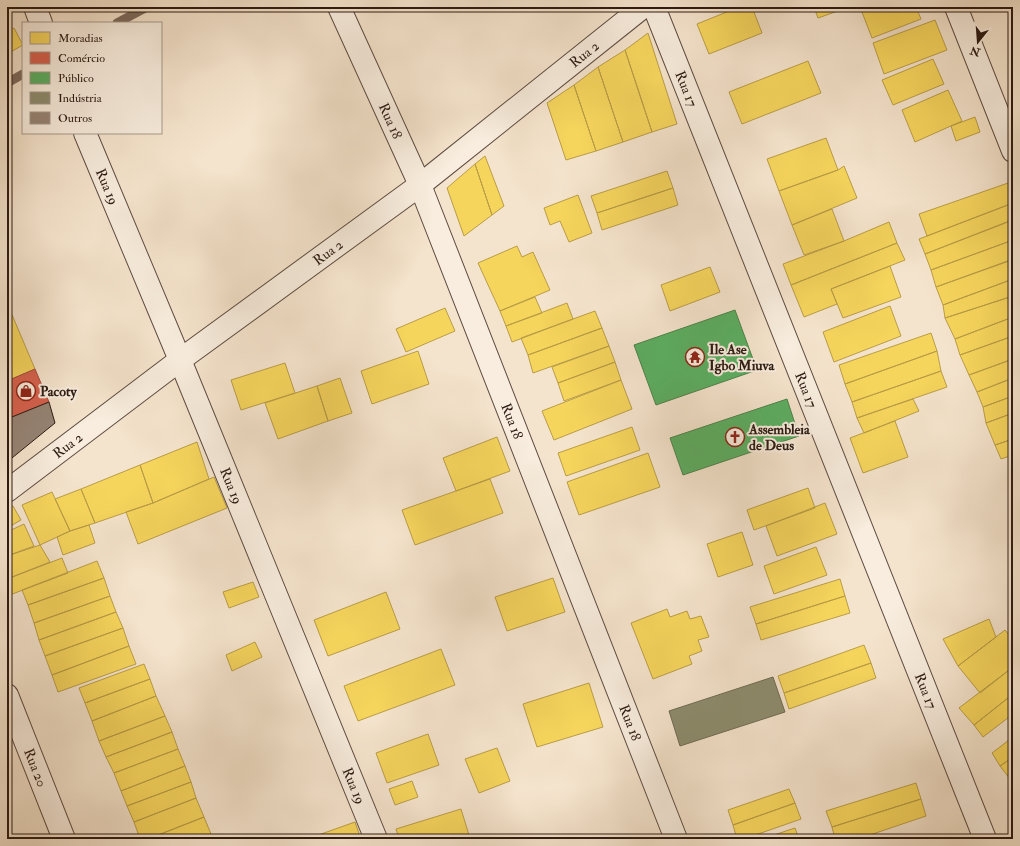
<svg xmlns="http://www.w3.org/2000/svg" width="1020" height="846" font-family="'IM FELL Double Pica',serif">
	<style>
		.homes { fill: #f6d55c; stroke: #b99d46 }
		.shops { fill: #d6604d; stroke: #a34b3c }
		.public { fill: #5aae61; stroke: #4c824a }
		.industry { fill: #8c8c6e; stroke: #6f6a53 }
		.lines { fill: none; stroke-linecap: round; stroke-linejoin: round }
		.stream { stroke: #7c6a5d; stroke-width: 9 }
		.building { fill: #958374; stroke: #2c1a13 }
		.street-casing { stroke: #5e4c42; stroke-width: 24 }
		.street { stroke: #f8edde; stroke-width: 22 }
		.labels { text-anchor: middle; stroke-width: 4; stroke-linejoin: round; paint-order: stroke }
		.street-label { font-size: 14px; fill: #2c1a13; stroke: #f8edde }
		.poi-label { font-size: 14px; font-weight: bold; fill: #2c1a13; stroke: #f8edde; text-anchor: start }
	</style>
	<rect width="100%" height="100%" fill="#f5e4cd"/>
	<filter id="stains"><feTurbulence type="fractalNoise" baseFrequency=".005" numOctaves="4"/><feColorMatrix values="0 0 0 0 .2 0 0 0 0 .09 0 0 0 0 .02 0 0 0 .5 -.17"/></filter>
	<radialGradient id="worn" r=".72"><stop offset=".6" stop-color="#630" stop-opacity="0"/><stop offset="1" stop-color="#630" stop-opacity=".3"/></radialGradient>
	<!-- homes -->
	<path class="homes" d="M 739,7 L 752,7 L 762,33 L 709,54 L 697,24 Z
		M 814,7 L 849,7 L 818,18 Z
		M 860,7 L 916,7 L 921,19 L 872,38 Z
		M 935,20 L 947,50 L 884,74 L 873,43 Z
		M 14,28 L 23,45 L 7,54 L 7,32 Z
		M 648,33 L 677,124 L 652,132 L 625,50 Z
		M 625,50 L 652,132 L 623,142 L 598,67 Z
		M 933,59 L 944,84 L 893,105 L 882,80 Z
		M 808,61 L 821,93 L 742,124 L 729,92 Z
		M 598,67 L 623,142 L 596,151 L 574,85 Z
		M 574,85 L 596,151 L 566,160 L 547,103 Z
		M 948,90 L 962,121 L 915,142 L 902,110 Z
		M 975,117 L 980,132 L 956,141 L 951,126 Z
		M 826,138 L 838,170 L 779,191 L 767,159 Z
		M 485,156 L 504,206 L 492,215 L 475,164 Z
		M 475,164 L 492,215 L 464,236 L 447,188 Z
		M 844,166 L 857,198 L 792,225 L 779,191 L 838,170 Z
		M 667,171 L 673,188 L 597,213 L 591,196 Z
		M 1011,182 L 1013,188 L 1013,203 L 927,236 L 919,214 Z
		M 673,188 L 678,205 L 602,230 L 597,213 Z
		M 578,195 L 592,233 L 569,242 L 560,221 L 550,225 L 544,208 Z
		M 1013,203 L 1013,220 L 925,254 L 919,239 Z
		M 832,209 L 844,241 L 804,255 L 792,225 Z
		M 1012,220 L 1013,240 L 931,270 L 925,254 Z
		M 889,222 L 897,243 L 791,285 L 783,264 L 844,241 Z
		M 1013,240 L 1013,259 L 936,287 L 931,270 Z
		M 897,243 L 905,260 L 831,289 L 837,304 L 804,317 L 791,285 Z
		M 517,246 L 522,257 L 533,252 L 550,290 L 500,311 L 478,263 Z
		M 1012,260 L 1013,279 L 943,305 L 936,287 Z
		M 890,266 L 901,297 L 843,318 L 831,289 Z
		M 710,267 L 720,292 L 670,311 L 661,285 Z
		M 1013,279 L 1013,296 L 945,318 L 943,305 Z
		M 1013,296 L 1013,317 L 955,339 L 945,318 Z
		M 535,297 L 542,313 L 506,326 L 500,311 Z
		M 7,303 L 35,369 L 7,381 Z
		M 567,303 L 573,319 L 512,342 L 506,326 Z
		M 890,306 L 901,336 L 834,362 L 823,332 Z
		M 445,308 L 455,331 L 406,352 L 396,329 Z
		M 595,311 L 602,328 L 528,355 L 521,338 Z
		M 1013,317 L 1013,336 L 960,355 L 955,339 Z
		M 602,328 L 609,346 L 533,373 L 528,355 Z
		M 931,333 L 937,351 L 845,384 L 839,365 Z
		M 1013,336 L 1013,359 L 969,375 L 960,355 Z
		M 609,346 L 615,362 L 558,383 L 552,367 Z
		M 418,351 L 429,384 L 372,404 L 361,371 Z
		M 937,351 L 941,371 L 852,402 L 845,384 Z
		M 1013,359 L 1013,378 L 977,392 L 969,375 Z
		M 615,362 L 621,380 L 564,401 L 558,383 Z
		M 285,363 L 295,393 L 241,410 L 231,380 Z
		M 941,371 L 947,387 L 857,418 L 852,402 Z
		M 340,378 L 352,413 L 328,421 L 317,386 Z
		M 1013,378 L 1013,396 L 983,407 L 977,392 Z
		M 621,380 L 632,409 L 554,440 L 542,411 Z
		M 317,386 L 328,421 L 278,439 L 265,403 Z
		M 1013,396 L 1013,413 L 986,423 L 983,407 Z
		M 913,399 L 919,411 L 864,433 L 857,418 Z
		M 1013,413 L 1013,439 L 995,445 L 986,423 Z
		M 895,421 L 908,457 L 863,473 L 850,438 Z
		M 632,427 L 640,450 L 566,476 L 558,453 Z
		M 497,437 L 510,471 L 456,491 L 443,458 Z
		M 1013,439 L 1013,455 L 1001,459 L 995,445 Z
		M 197,442 L 209,479 L 153,503 L 140,465 Z
		M 648,453 L 660,487 L 579,515 L 567,482 Z
		M 140,465 L 153,503 L 95,523 L 81,489 Z
		M 214,477 L 227,508 L 138,544 L 126,512 L 153,503 Z
		M 490,479 L 503,513 L 415,545 L 402,510 Z
		M 808,488 L 815,508 L 754,530 L 747,510 Z
		M 81,489 L 95,523 L 70,531 L 55,499 Z
		M 52,492 L 70,531 L 40,545 L 22,505 Z
		M 825,503 L 837,534 L 777,556 L 766,526 Z
		M 13,506 L 21,520 L 7,528 L 7,509 Z
		M 24,524 L 34,546 L 7,556 L 7,532 Z
		M 89,525 L 95,543 L 63,555 L 57,537 L 70,531 Z
		M 742,532 L 753,565 L 718,577 L 707,544 Z
		M 40,545 L 50,562 L 7,579 L 7,556 Z
		M 816,547 L 827,575 L 774,594 L 764,566 Z
		M 62,558 L 68,573 L 7,596 L 7,579 Z
		M 97,561 L 104,578 L 28,605 L 22,590 Z
		M 104,578 L 110,596 L 34,623 L 28,605 Z
		M 553,578 L 565,612 L 507,631 L 495,597 Z
		M 840,579 L 845,596 L 756,624 L 750,607 Z
		M 253,582 L 259,597 L 229,608 L 223,592 Z
		M 386,592 L 400,629 L 328,656 L 314,620 Z
		M 110,596 L 116,612 L 39,640 L 34,623 Z
		M 845,596 L 850,613 L 761,640 L 756,624 Z
		M 667,609 L 670,617 L 687,611 L 690,619 L 701,616 L 709,637 L 698,640 L 702,651 L 689,656 L 692,664 L 653,679 L 631,623 Z
		M 116,612 L 123,628 L 45,656 L 39,640 Z
		M 989,619 L 996,637 L 958,666 L 943,639 Z
		M 123,628 L 129,646 L 52,675 L 45,656 Z
		M 1005,630 L 1013,640 L 1013,667 L 980,693 L 958,666 Z
		M 255,642 L 262,657 L 232,671 L 226,655 Z
		M 864,645 L 871,663 L 784,693 L 778,676 Z
		M 129,646 L 136,664 L 58,692 L 52,675 Z
		M 441,649 L 455,685 L 358,721 L 344,686 Z
		M 871,663 L 876,678 L 789,709 L 784,693 Z
		M 144,664 L 150,679 L 85,703 L 79,688 Z
		M 1013,667 L 1013,694 L 974,725 L 959,708 Z
		M 150,679 L 156,696 L 92,721 L 85,703 Z
		M 589,683 L 603,727 L 537,747 L 523,704 Z
		M 1013,694 L 1013,714 L 983,737 L 974,725 Z
		M 156,696 L 165,716 L 99,741 L 92,721 Z
		M 165,716 L 172,732 L 106,757 L 99,741 Z
		M 172,732 L 178,749 L 114,773 L 106,757 Z
		M 428,734 L 439,765 L 387,783 L 376,753 Z
		M 1013,737 L 1013,757 L 1000,766 L 992,753 Z
		M 497,748 L 510,781 L 479,793 L 465,759 Z
		M 178,749 L 185,766 L 121,791 L 114,773 Z
		M 1013,757 L 1013,783 L 1000,766 Z
		M 185,766 L 191,782 L 127,806 L 121,791 Z
		M 412,781 L 418,797 L 395,805 L 389,789 Z
		M 191,782 L 196,798 L 134,822 L 127,806 Z
		M 916,783 L 921,799 L 832,827 L 826,811 Z
		M 789,789 L 795,803 L 733,825 L 728,810 Z
		M 196,798 L 204,817 L 148,839 L 140,839 L 134,822 Z
		M 921,799 L 926,816 L 858,839 L 835,839 L 832,827 Z
		M 795,803 L 801,819 L 744,839 L 737,839 L 733,825 Z
		M 461,809 L 469,835 L 455,839 L 399,839 L 396,829 Z
		M 204,817 L 211,834 L 197,839 L 148,839 Z
		M 355,822 L 361,839 L 307,839 Z
		M 795,828 L 799,839 L 762,839 Z
		M 211,834 L 213,839 L 197,839 Z"/>
	<!-- shops -->
	<path class="shops" d="M 35,369 L 49,402 L 7,419 L 7,381 Z"/>
	<!-- public -->
	<path class="public" d="M 735,310 L 757,370 L 656,405 L 634,345 Z
		M 787,399 L 799,436 L 683,475 L 670,438 Z"/>
	<!-- industry -->
	<path class="industry" d="M 773,677 L 785,712 L 680,746 L 669,711 Z"/>
	<g class="lines">
		<!-- stream -->
		<path class="stream" d="M 117,23 L 147,7
			M 7,83 L 23,74"/>
	</g>
	<!-- building -->
	<path class="building" d="M 49,402 L 55,423 L 7,462 L 7,419 Z"/>
	<g class="lines">
		<defs>
			<g id="street">
				<path d="M 35,7 L 41,23"/>
				<path id="s1" d="M 339,7 L 420,185 L 676,839"/>
				<path id="s2" d="M 654,7 L 985,839"/>
				<path d="M 956,7 L 1013,151"/>
				<path id="s3" d="M 85,133 L 180,360 L 376,839"/>
				<path id="s4" d="M 7,491 L 180,360 L 420,185 L 643,7"/>
				<path id="s5" d="M 7,695 L 64,839"/>
			</g>
		</defs>
		<!-- street casing -->
		<use href="#street" class="street-casing"/>
		<!-- street -->
		<use href="#street" class="street"/>
	</g>
	<!-- icons -->
	<defs>
		<symbol id="temple-ring" viewBox="-11 -11 22 22"><circle r="9.5" fill="#f8edde" stroke="#8f2418" stroke-width="1.5"/><path d="M0-6L5-2H3V0L6.5 2.5H4V6H1.5V3h-3V6H-4V2.5H-6.5L-3 0V-2H-5Z" fill="#8f2418"/></symbol>
		<symbol id="shop-ring" viewBox="-11 -11 22 22"><circle r="9.5" fill="#f8edde" stroke="#8f2418" stroke-width="1.5"/><path d="M-5-2.5h2.3a2.7 3.5 0 0 1 5.4 0H5L5.5 6h-11ZM-1.5-2.5h3a1.5 2.3 0 0 0-3 0Z" fill="#8f2418"/></symbol>
		<symbol id="church-ring" viewBox="-11 -11 22 22"><circle r="9.5" fill="#f8edde" stroke="#8f2418" stroke-width="1.5"/><path d="M-1.2-6h2.4v3.5h3.3v2.4h-3.3V6h-2.4V-.1h-3.3v-2.4h3.3Z" fill="#8f2418"/></symbol>
	</defs>
	<g fill-rule="evenodd">
		<use href="#temple-ring" x="684" y="346" width="22" height="22"/>
		<use href="#shop-ring" x="15" y="380" width="22" height="22"/>
		<use href="#church-ring" x="724" y="426" width="22" height="22"/>
	</g>
	<g class="labels">
		<!-- street labels -->
		<g class="street-label">
			<text dy="5" stroke="none"><textPath href="#s4" startOffset="724">Rua 2</textPath></text>
			<text dy="5" stroke="none"><textPath href="#s2" startOffset="88">Rua 17</textPath></text>
			<text dy="5" stroke="none"><textPath href="#s1" startOffset="125">Rua 18</textPath></text>
			<text dy="5" stroke="none"><textPath href="#s3" startOffset="58">Rua 19</textPath></text>
			<text dy="5" stroke="none"><textPath href="#s4" startOffset="400">Rua 2</textPath></text>
			<text dy="5" stroke="none"><textPath href="#s2" startOffset="412">Rua 17</textPath></text>
			<text dy="5" stroke="none"><textPath href="#s1" startOffset="449">Rua 18</textPath></text>
			<text dy="5" stroke="none"><textPath href="#s4" startOffset="76">Rua 2</textPath></text>
			<text dy="5" stroke="none"><textPath href="#s3" startOffset="382">Rua 19</textPath></text>
			<text dy="5" stroke="none"><textPath href="#s2" startOffset="736">Rua 17</textPath></text>
			<text dy="5" stroke="none"><textPath href="#s1" startOffset="773">Rua 18</textPath></text>
			<text dy="5" stroke="none"><textPath href="#s5" startOffset="78">Rua 20</textPath></text>
			<text dy="5" stroke="none"><textPath href="#s3" startOffset="706">Rua 19</textPath></text>
		</g>
		<!-- poi labels -->
		<g class="poi-label">
			<text x="709" y="354">Ile Ase<tspan x="709" dy="16">Igbo Miuva</tspan></text>
			<text x="40" y="396">Pacoty</text>
			<text x="749" y="434">Assembleia<tspan x="749" dy="16">de Deus</tspan></text>
		</g>
	</g>
	<!-- margin -->
	<rect width="1020" height="846" fill="none" stroke="#f5e4cd" stroke-width="24"/>
	<rect x="8" y="8" width="1004" height="830" fill="none" stroke="#2c1a13" stroke-width="2"/>
	<rect x="12" y="12" width="996" height="822" fill="none" stroke="#2c1a13"/>
	<!-- legend -->
	<rect x="22" y="22" width="140" height="112" fill="#f8edde" stroke="#a6998d"/>
	<rect x="30" y="32" width="20" height="12" fill="#f6d55c" stroke="#a6998d"/>
	<text x="58" y="42" font-size="12" fill="#2c1a13">Moradias</text>
	<rect x="30" y="52" width="20" height="12" fill="#d6604d" stroke="#a6998d"/>
	<text x="58" y="62" font-size="12" fill="#2c1a13">Comércio</text>
	<rect x="30" y="72" width="20" height="12" fill="#5aae61" stroke="#a6998d"/>
	<text x="58" y="82" font-size="12" fill="#2c1a13">Público</text>
	<rect x="30" y="92" width="20" height="12" fill="#8c8c6e" stroke="#a6998d"/>
	<text x="58" y="102" font-size="12" fill="#2c1a13">Indústria</text>
	<rect x="30" y="112" width="20" height="12" fill="#958374" stroke="#a6998d"/>
	<text x="58" y="122" font-size="12" fill="#2c1a13">Outros</text>
	<!-- north arrow -->
	<g transform="translate(978 42) rotate(197)" stroke="#f8edde" stroke-width="3" paint-order="stroke">
	<path d="M0-3L7 15L0 10L-7 15Z" fill="#2c1a13"/>
	<text y="-6" font-size="11" font-weight="bold" text-anchor="middle" fill="#2c1a13">N</text>
	</g>
	<rect width="100%" height="100%" filter="url(#stains)"/>
	<rect width="100%" height="100%" fill="url(#worn)"/>
</svg>
